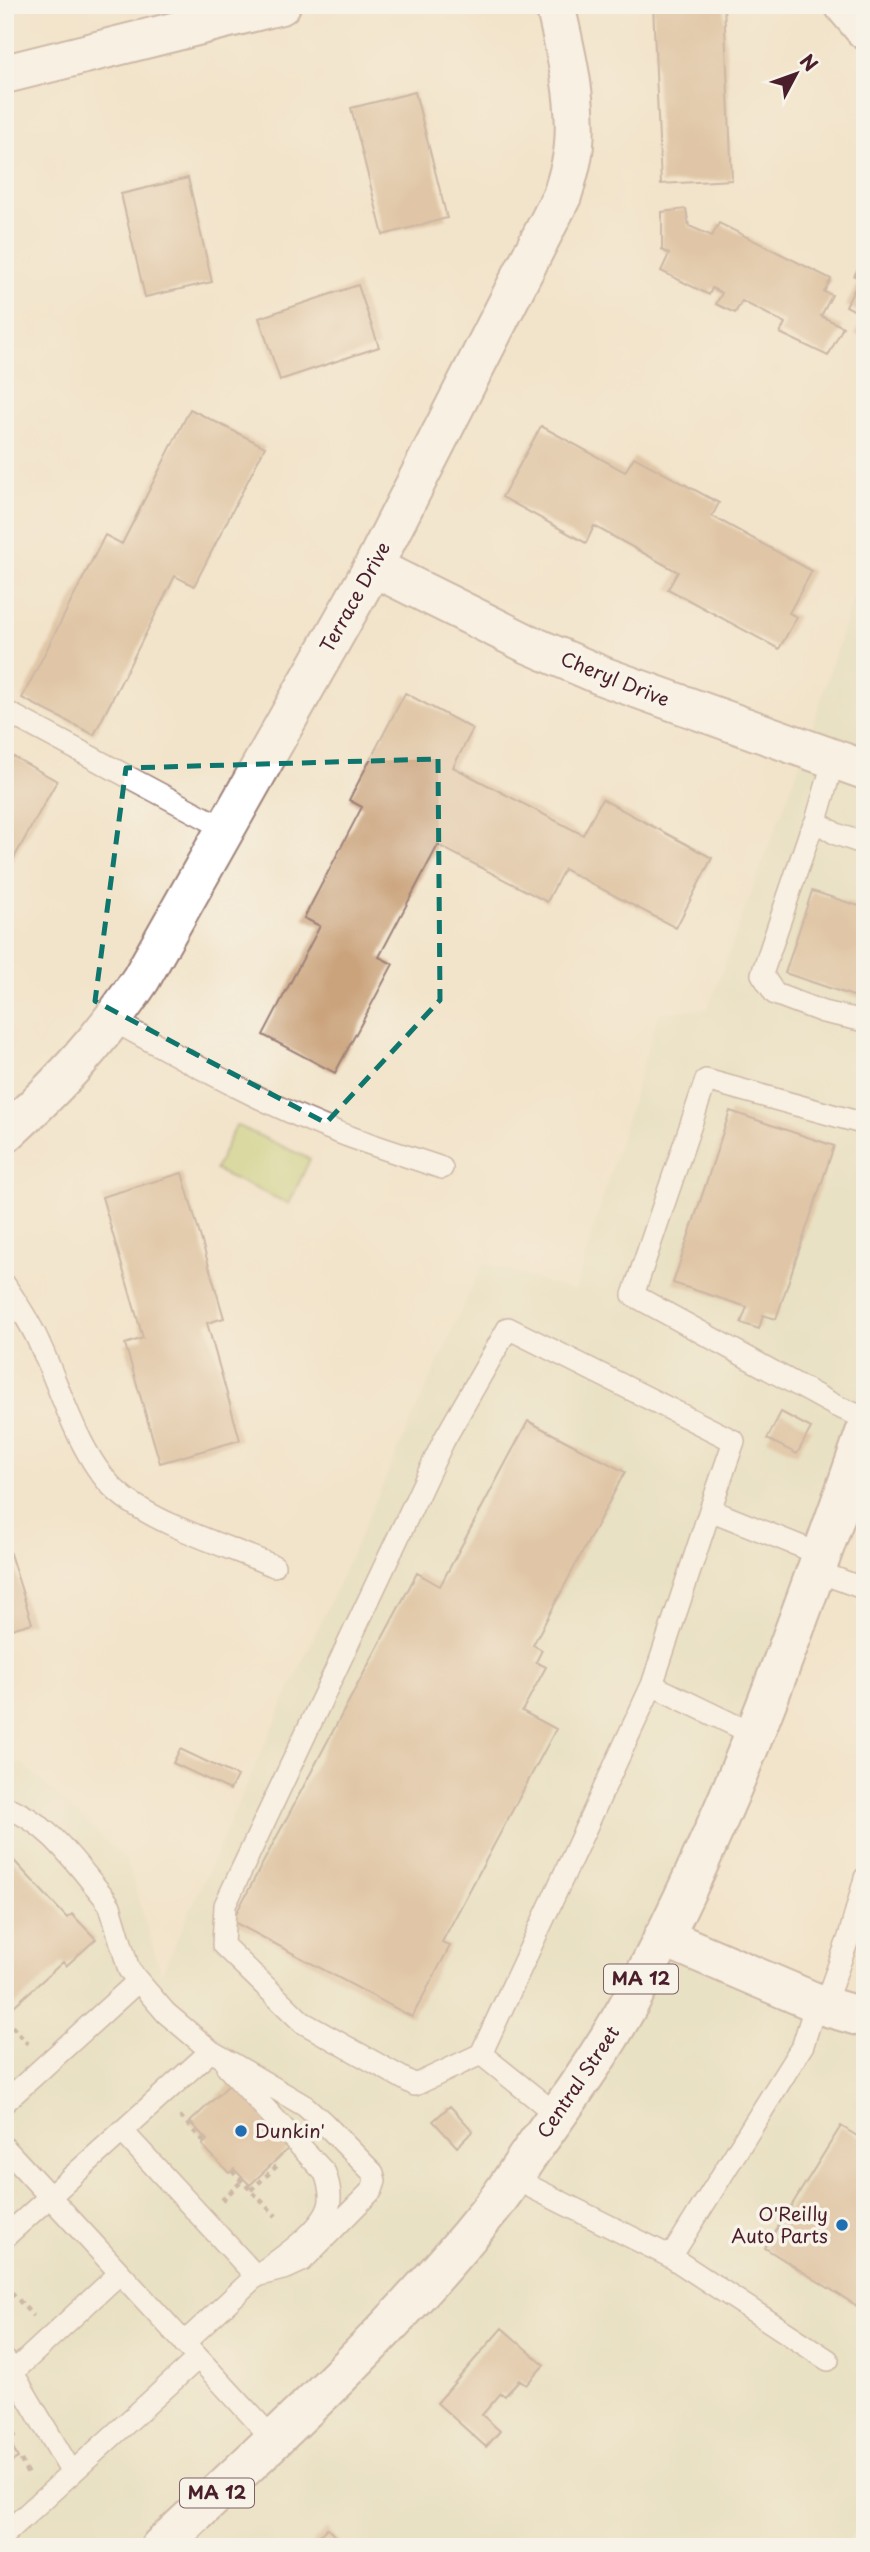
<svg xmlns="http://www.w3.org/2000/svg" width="870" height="2552" font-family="'Playpen Sans',sans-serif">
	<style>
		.built { fill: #deddbb }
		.green { fill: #bccd6f; stroke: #83764d; stroke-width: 2 }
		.building { fill: #caa37b }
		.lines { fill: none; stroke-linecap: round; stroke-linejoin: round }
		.lane-casing { stroke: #9e827a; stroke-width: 24 }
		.street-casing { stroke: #9e827a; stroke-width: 42 }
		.secondary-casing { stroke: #9e827a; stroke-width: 42 }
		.primary-casing { stroke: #9e827a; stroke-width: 42 }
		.path { stroke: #9e827a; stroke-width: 4.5; stroke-dasharray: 5 5; stroke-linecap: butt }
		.lane { stroke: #fff; stroke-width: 21 }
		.street { stroke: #fff; stroke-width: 38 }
		.secondary { stroke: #fff; stroke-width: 38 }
		.primary { stroke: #fff; stroke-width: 38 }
		.marked { fill: none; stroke: #0f766e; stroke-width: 5; stroke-dasharray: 14 9; stroke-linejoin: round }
		.poi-dot { fill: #1f6fb2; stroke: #f7f3e8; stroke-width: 2.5 }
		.labels { text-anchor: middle; stroke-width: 7; stroke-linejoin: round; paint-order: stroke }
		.shield { fill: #f7f3e8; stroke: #7e5f64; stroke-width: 2 }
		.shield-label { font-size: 18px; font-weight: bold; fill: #4a1f2b }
		.street-label { font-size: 19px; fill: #4a1f2b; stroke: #f7f3e8 }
		.poi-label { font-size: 19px; fill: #4a1f2b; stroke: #f7f3e8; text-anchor: start }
	</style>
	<rect width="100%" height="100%" fill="#f7f3e8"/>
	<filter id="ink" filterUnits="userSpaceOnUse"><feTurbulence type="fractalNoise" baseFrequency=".0143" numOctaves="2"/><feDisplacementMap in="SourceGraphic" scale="14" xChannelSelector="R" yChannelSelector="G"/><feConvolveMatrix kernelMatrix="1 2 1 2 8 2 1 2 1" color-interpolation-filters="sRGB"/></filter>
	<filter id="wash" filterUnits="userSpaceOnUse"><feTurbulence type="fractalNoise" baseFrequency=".00686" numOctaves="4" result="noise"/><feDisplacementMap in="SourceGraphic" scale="28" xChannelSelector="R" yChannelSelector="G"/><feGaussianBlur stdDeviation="1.57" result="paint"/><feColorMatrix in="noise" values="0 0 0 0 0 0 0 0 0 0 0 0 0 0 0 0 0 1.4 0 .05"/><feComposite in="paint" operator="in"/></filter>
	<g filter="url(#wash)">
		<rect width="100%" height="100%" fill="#f2e4ca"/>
		<!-- built -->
		<path class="built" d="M 865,560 L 865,1529 L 835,1519 L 663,1936 L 865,2018 L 865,2509 L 846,2547 L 5,2547 L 5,1764 L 23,1764 L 127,1861 L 161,1975 L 483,1263 L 575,1291 L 659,1012 L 708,1009 L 805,749 Z"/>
		<!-- green -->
		<path class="green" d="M 236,1125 L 310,1159 L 289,1204 L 215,1170 Z"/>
		<g id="blocks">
			<!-- building -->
			<path class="building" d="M 653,5 L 724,5 L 732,180 L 661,184 Z
				M 415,92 L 447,218 L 383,235 L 351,108 Z
				M 188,178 L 212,282 L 145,297 L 121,194 Z
				M 686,209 L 689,226 L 712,236 L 719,223 L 831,279 L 824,292 L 832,295 L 821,316 L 843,327 L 828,356 L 780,333 L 785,323 L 742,301 L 735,313 L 716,304 L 722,293 L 712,288 L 709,295 L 661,271 L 669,254 L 662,250 L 662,212 Z
				M 865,256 L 865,339 L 855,334 L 865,316 L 846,306 L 860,278 L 854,276 Z
				M 358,285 L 379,347 L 280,380 L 259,318 Z
				M 190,409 L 265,447 L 194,586 L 175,576 L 94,735 L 22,698 L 105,535 L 122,544 Z
				M 541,426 L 625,472 L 634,457 L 719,503 L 712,516 L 812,571 L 789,613 L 797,617 L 779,649 L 668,589 L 678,572 L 594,526 L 586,543 L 502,497 Z
				M 405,693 L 473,729 L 453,767 L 583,835 L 602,799 L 712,858 L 676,928 L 564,869 L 547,902 L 438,845 L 379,957 L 393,964 L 335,1073 L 263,1035 L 320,926 L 304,918 L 362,807 L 349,800 Z
				M 5,752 L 57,781 L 5,874 Z
				M 812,891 L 865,908 L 865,1000 L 785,973 Z
				M 730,1111 L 834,1146 L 776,1319 L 763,1315 L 759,1329 L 741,1323 L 747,1307 L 673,1283 Z
				M 182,1173 L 224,1318 L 207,1323 L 240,1440 L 160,1463 L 125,1344 L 143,1338 L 102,1197 Z
				M 781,1412 L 811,1428 L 797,1454 L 767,1439 Z
				M 528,1421 L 625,1472 L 533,1645 L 542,1650 L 536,1662 L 546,1667 L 522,1711 L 556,1729 L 442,1942 L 450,1946 L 412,2017 L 232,1921 L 417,1573 L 440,1586 Z
				M 5,1538 L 32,1623 L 5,1631 Z
				M 180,1749 L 237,1776 L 230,1790 L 173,1763 Z
				M 5,1851 L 67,1918 L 72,1914 L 96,1939 L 66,1966 L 63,1962 L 5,2014 Z
				M 233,2081 L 294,2143 L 250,2185 L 234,2169 L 229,2173 L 202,2145 L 207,2140 L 190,2122 Z
				M 450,2106 L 473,2131 L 457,2147 L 433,2121 Z
				M 841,2126 L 865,2141 L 865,2311 L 765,2248 Z
				M 502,2328 L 544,2365 L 526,2385 L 519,2380 L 505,2396 L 501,2393 L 482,2415 L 500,2431 L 486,2447 L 437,2403 Z
				M 5,2415 L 16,2436 L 9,2439 L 18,2458 L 5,2465 Z
				M 327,2528 L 345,2547 L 308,2547 Z"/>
		</g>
	</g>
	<g filter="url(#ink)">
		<use href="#blocks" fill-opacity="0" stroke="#9e827a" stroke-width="2"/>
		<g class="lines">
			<defs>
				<path id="lane" d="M 5,711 L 224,828
					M 834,759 L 816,821 L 836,834 L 865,844
					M 816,821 L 809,835 L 762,974 L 775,994 L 823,1012 L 865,1021
					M 114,1021 C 189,1062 265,1105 345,1135 C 377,1147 410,1157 442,1168
					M 865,1124 L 706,1080 L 633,1295 L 836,1406 L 865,1418
					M 5,1285 C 18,1305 31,1323 40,1345 C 61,1390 81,1462 120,1494 C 155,1524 229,1547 274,1566
					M 710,1510 L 652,1685 L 481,2054 L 415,2085 L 302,2022 L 223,1945 L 225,1905 L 444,1440 L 508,1328 L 734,1441 L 710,1510 L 822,1555
					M 816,1571 L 865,1589
					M 652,1685 L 753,1734
					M 5,1807 C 48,1821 76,1864 104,1897 L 110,1906 L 129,1970 L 166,2013 L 211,2051 L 305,2106 L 323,2122 L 373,2173 L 375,2181 L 372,2190 L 302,2261 L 287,2268 L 256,2276 L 184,2343
					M 824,2006 L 849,1937 L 865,1878
					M 481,2054 L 557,2115
					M 5,2102 L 137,1982
					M 122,2131 L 256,2276 C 277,2261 322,2231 329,2206 C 332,2195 329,2184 325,2173 L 227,2067
					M 5,2148 L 274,2440
					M 513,2178 L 671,2257 L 803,2045 L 816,2003
					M 5,2237 L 211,2051
					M 671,2257 L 828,2360
					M 6,2361 L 72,2473
					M 13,2372 L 120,2273
					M 5,2534 L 198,2358"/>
				<path id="street" d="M 5,74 L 281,5
					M 373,567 L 526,643 L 605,677 L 865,770
					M 5,1134 C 60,1084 100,1041 141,979 L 373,567 L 562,196 C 567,179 573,162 574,144 C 578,100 565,48 555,5
					M 663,1937 L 824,2006 L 865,2018"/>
				<path id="secondary" d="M 844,5 L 865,30"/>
				<path id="primary" d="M 160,2547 C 274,2440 391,2334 489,2211 C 505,2192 518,2170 532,2150 C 566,2103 600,2056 629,2004 C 728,1823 797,1627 865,1433"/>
			</defs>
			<!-- lane casing -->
			<use href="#lane" class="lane-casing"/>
			<!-- street casing -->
			<use href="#street" class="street-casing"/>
			<!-- secondary casing -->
			<use href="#secondary" class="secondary-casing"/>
			<!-- primary casing -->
			<use href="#primary" class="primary-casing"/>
			<!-- path -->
			<path class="path" d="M 5,2019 L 28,2044
				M 180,2116 L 205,2143
				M 232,2171 L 276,2216
				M 251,2190 L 278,2165
				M 222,2200 L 242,2181
				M 5,2285 L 33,2316
				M 21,2460 L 28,2475"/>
			<!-- lane -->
			<use href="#lane" class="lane"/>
			<!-- street -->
			<use href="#street" class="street"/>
			<!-- secondary -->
			<use href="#secondary" class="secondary"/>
			<!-- primary -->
			<use href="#primary" class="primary"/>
		</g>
	</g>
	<!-- marked area -->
	<path d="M0 0H870V2552H0ZM 438,759 L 440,1000 L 326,1123 L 95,1001 L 126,768 Z" fill="#f2e4ca" fill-opacity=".55" fill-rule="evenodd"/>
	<path class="marked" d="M 438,759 L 440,1000 L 326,1123 L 95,1001 L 126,768 Z"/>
	<!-- markers -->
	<g class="poi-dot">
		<circle cx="241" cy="2131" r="7"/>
		<circle cx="842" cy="2225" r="7"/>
	</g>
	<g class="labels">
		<!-- shield labels -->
		<g class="shield">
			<rect x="604" y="1964.5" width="74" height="29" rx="5"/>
			<rect x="180" y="2478.5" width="74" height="29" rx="5"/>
		</g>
		<g class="shield-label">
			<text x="641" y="1985">MA 12</text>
			<text x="217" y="2499">MA 12</text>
		</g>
		<!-- street labels -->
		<g class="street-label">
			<text transform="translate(355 597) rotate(-61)" y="7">Terrace Drive</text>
			<text transform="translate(615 679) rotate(22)" y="7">Cheryl Drive</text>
			<text transform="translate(578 2082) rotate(-56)" y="7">Central Street</text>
		</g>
		<!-- poi labels -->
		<g class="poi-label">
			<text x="255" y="2138">Dunkin'</text>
			<text x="828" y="2221" text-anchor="end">O'Reilly<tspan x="828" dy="22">Auto Parts</tspan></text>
		</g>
	</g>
	<!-- margin -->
	<rect width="870" height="2552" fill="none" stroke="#f7f3e8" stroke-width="28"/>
	<!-- north arrow -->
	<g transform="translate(796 74) rotate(49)" stroke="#f7f3e8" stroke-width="5" paint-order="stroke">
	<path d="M0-5L12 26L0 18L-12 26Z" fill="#4a1f2b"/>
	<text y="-10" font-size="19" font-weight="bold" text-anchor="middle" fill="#4a1f2b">N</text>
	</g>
</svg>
